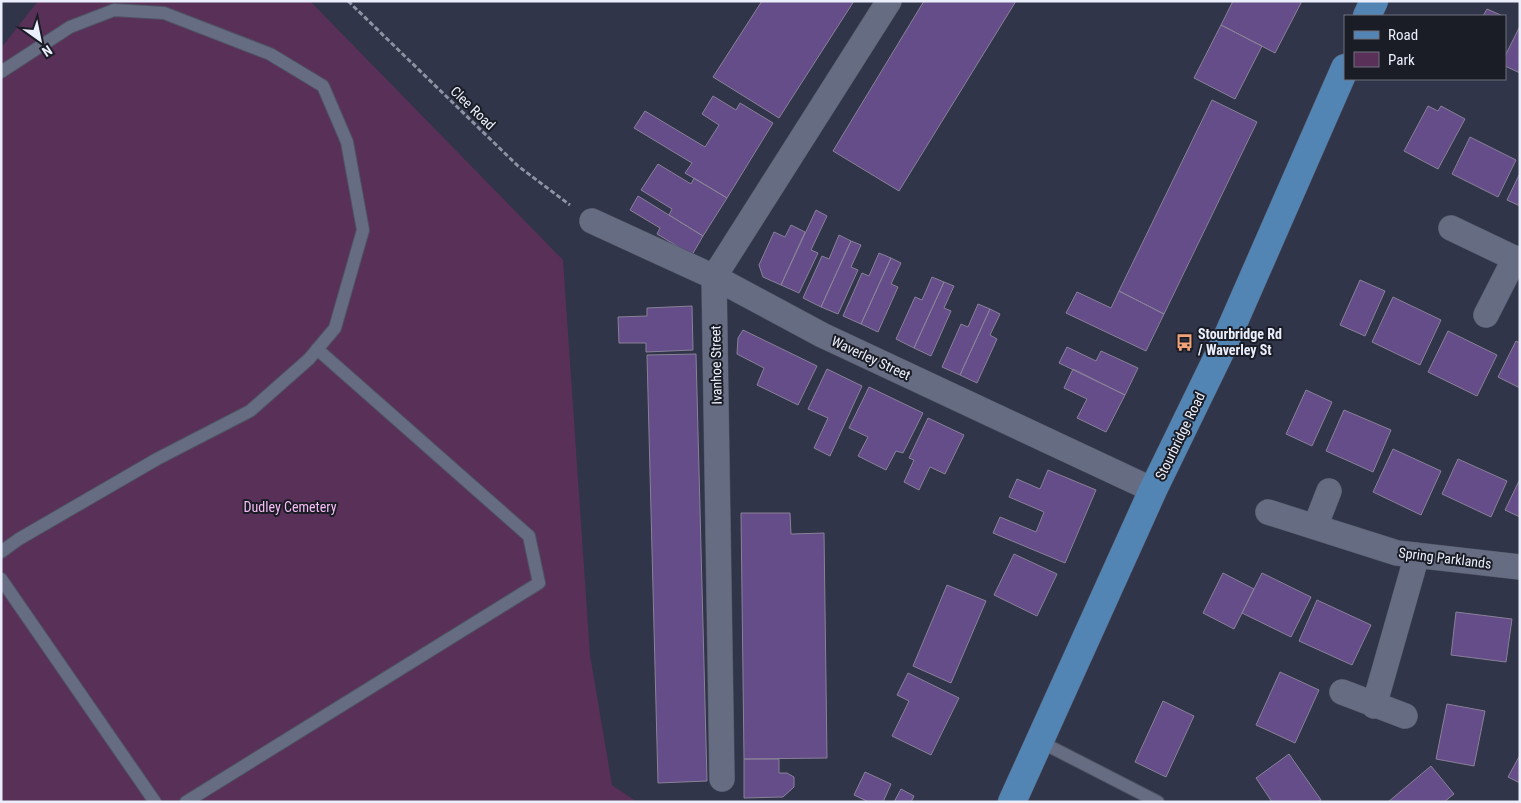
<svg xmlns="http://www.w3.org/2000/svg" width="1521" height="803" font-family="'Roboto Condensed',sans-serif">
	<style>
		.green { fill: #593058 }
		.building { fill: #644d88; stroke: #898198 }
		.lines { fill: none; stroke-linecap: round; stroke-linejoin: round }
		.lane-casing { stroke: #4f5364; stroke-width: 14 }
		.street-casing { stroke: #4f5364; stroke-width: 26 }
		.primary-casing { stroke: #4f5364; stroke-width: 29 }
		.path { stroke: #8e93a3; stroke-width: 3; stroke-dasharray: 5 2.5; stroke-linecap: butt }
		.lane { stroke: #666c82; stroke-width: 12 }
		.street { stroke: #666c82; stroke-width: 25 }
		.primary { stroke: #5385b4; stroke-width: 28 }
		.labels { text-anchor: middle; stroke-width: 4; stroke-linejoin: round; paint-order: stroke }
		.street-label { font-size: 14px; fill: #ebeffc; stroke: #1a1d26 }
		.poi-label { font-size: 14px; font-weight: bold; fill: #ebeffc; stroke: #1a1d26; text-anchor: start }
		.park-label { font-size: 14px; fill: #f9bdf6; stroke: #1a1d26 }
	</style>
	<rect width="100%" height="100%" fill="#303549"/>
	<!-- green -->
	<path class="green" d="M 38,1 L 310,1 L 563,260 L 590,655 L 612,785 L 637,802 L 1,802 L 1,48 Z"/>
	<!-- building -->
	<path class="building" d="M 762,1 L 854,1 L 779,118 L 713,77 Z
		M 924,1 L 1016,1 L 899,191 L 833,151 Z
		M 1233,1 L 1302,1 L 1275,53 L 1221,25 Z
		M 1487,9 L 1503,16 L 1483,16 Z
		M 1221,25 L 1262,46 L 1235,99 L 1194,78 Z
		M 1520,26 L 1520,73 L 1505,66 L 1505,56 Z
		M 713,96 L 736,110 L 740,103 L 773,123 L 727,198 L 685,173 L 692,163 L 634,128 L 645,111 L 705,147 L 719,125 L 702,114 Z
		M 1212,100 L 1257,122 L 1164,314 L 1119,291 Z
		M 1428,106 L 1438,111 L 1441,106 L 1465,119 L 1438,169 L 1404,151 Z
		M 1470,137 L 1516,160 L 1498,197 L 1452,174 Z
		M 658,164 L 691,184 L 694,178 L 727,198 L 703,236 L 669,215 L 672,209 L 641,190 Z
		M 1520,173 L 1520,206 L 1507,200 Z
		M 638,196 L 703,236 L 692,255 L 657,234 L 660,228 L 630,210 Z
		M 816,210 L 827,216 L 811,250 L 818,253 L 799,293 L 781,285 Z
		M 791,225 L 805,232 L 781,285 L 763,277 L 759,265 L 774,232 L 785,237 Z
		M 839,235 L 851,241 L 821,307 L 803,298 L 822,256 L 829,259 Z
		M 851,241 L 861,245 L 851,267 L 858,270 L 838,314 L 821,307 Z
		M 879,253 L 891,258 L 861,324 L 843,316 L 862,273 L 869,276 Z
		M 891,258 L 901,263 L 891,284 L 898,287 L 878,332 L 861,324 Z
		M 932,277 L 944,282 L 914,348 L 896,339 L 915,297 L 922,300 Z
		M 1360,280 L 1385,291 L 1365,336 L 1340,325 Z
		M 944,282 L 954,286 L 944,308 L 951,311 L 931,356 L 914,348 Z
		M 1119,291 L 1164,314 L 1146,351 L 1066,313 L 1077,292 L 1111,308 Z
		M 1393,297 L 1441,320 L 1420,365 L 1372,342 Z
		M 978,304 L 990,309 L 960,375 L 942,367 L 961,324 L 968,327 Z
		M 692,306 L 693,350 L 646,352 L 646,343 L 619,343 L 618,317 L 647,316 L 647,308 Z
		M 990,309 L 1000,314 L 990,335 L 997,339 L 977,383 L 960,375 Z
		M 743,330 L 817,366 L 798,405 L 757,385 L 764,368 L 737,354 L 738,338 Z
		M 1448,331 L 1497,355 L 1477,396 L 1428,372 Z
		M 1516,341 L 1520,343 L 1520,388 L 1498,377 Z
		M 1067,347 L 1096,361 L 1101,351 L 1138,368 L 1125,395 L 1059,363 Z
		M 696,354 L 707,781 L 658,783 L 647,355 Z
		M 827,369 L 862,386 L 830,456 L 814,448 L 828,418 L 808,409 Z
		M 1073,369 L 1125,395 L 1106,432 L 1077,418 L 1087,399 L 1064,388 Z
		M 869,387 L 923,413 L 903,453 L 896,451 L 886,470 L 858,456 L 868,437 L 849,428 Z
		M 1306,390 L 1332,402 L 1312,446 L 1286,434 Z
		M 1344,410 L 1391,430 L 1373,472 L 1326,451 Z
		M 928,418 L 964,435 L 945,474 L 930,467 L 919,490 L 904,482 L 914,460 L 909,458 Z
		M 1393,449 L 1441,471 L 1421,515 L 1373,492 Z
		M 1458,459 L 1507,481 L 1491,517 L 1442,494 Z
		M 1048,470 L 1096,490 L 1065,563 L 993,533 L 1000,517 L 1036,532 L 1044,512 L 1009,497 L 1017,479 L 1040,489 Z
		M 1520,479 L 1520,517 L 1505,510 Z
		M 741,513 L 790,513 L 791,534 L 824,533 L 827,758 L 744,759 Z
		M 1014,554 L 1057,574 L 1037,616 L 994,595 Z
		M 1223,573 L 1254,589 L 1234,629 L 1203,613 Z
		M 1262,573 L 1311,597 L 1291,637 L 1242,613 Z
		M 947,585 L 986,601 L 951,683 L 913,666 Z
		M 1317,600 L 1371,625 L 1352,665 L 1299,641 Z
		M 1456,612 L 1512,619 L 1506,662 L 1451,655 Z
		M 1280,672 L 1319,690 L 1295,743 L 1256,725 Z
		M 908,673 L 959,698 L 931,755 L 892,736 L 909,701 L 897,695 Z
		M 1163,701 L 1194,716 L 1166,777 L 1135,762 Z
		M 1447,704 L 1485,711 L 1474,766 L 1436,759 Z
		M 1289,754 L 1321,800 L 1317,802 L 1272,802 L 1256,778 Z
		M 1520,755 L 1520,783 L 1508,777 Z
		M 744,759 L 779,759 L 779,773 L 787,773 L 794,777 L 794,787 L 783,797 L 744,798 Z
		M 1431,766 L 1454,794 L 1444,802 L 1388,802 Z
		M 865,772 L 891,784 L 883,802 L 869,802 L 854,795 Z
		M 901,789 L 914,796 L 911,802 L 894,802 Z"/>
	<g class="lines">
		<defs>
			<path id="lane" d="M 1,72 L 70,27 L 114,10 L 164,13 L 270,54 L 323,86 L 347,142 L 363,230 L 335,328 L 309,359 L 250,411 L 157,459 L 19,539 L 1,552
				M 1,579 L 155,802
				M 1039,741 L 1158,802
				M 186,802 L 539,583 L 529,536 L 317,349"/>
			<path id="street" d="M 592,221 L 714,277 L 822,335 L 1153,490
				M 1451,228 L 1520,261
				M 1486,315 L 1515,258
				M 1268,512 L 1397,553 L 1520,567
				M 1315,527 L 1329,491
				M 1342,692 L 1405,716
				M 1374,706 L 1417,555
				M 722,779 L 714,277 L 889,1"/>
			<path id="primary" d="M 1367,16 L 1374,1
				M 1012,802 L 1153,490 L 1225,342 L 1345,68"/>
		</defs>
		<!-- lane casing -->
		<use href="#lane" class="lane-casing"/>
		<!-- street casing -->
		<use href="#street" class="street-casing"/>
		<!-- primary casing -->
		<use href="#primary" class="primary-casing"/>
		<!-- path -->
		<path class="path" d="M 348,1 L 518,166 L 570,205"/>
		<!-- lane -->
		<use href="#lane" class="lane"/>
		<!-- street -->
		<use href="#street" class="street"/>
		<!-- primary -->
		<use href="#primary" class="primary"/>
	</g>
	<!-- icons -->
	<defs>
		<symbol id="bus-bare" viewBox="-9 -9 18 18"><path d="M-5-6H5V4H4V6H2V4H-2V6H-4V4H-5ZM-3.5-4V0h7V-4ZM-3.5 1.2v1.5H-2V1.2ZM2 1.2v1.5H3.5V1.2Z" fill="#f0a378" stroke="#1a1d26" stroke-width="2.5" paint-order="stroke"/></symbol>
	</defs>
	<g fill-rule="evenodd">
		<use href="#bus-bare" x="1172" y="330" width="25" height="25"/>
	</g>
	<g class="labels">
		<!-- street labels -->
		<g class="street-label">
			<text transform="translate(473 108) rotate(44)" y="5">Clee Road</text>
			<text transform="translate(871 358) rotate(25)" y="5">Waverley Street</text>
			<text transform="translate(716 365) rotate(-91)" y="5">Ivanhoe Street</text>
			<text transform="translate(1180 436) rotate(-64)" y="5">Stourbridge Road</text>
			<text transform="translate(1445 558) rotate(7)" y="5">Spring Parklands</text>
		</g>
		<!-- poi labels -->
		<g class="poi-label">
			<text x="1198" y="339">Stourbridge Rd<tspan x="1198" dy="16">/ Waverley St</tspan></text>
		</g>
		<!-- park labels -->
		<g class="park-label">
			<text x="290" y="512">Dudley Cemetery</text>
		</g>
	</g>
	<!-- border -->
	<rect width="1521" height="803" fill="none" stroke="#ebeffc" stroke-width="5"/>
	<!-- legend -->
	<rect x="1344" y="15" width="162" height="65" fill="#1a1d26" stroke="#6e717c"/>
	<rect x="1354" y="31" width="25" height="8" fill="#5385b4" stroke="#6e717c"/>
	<text x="1388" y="40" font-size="15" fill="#ebeffc">Road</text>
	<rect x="1354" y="52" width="25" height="15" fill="#593058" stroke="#6e717c"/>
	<text x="1388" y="65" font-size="15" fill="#ebeffc">Park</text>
	<!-- north arrow -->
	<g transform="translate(40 40) rotate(147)" stroke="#1a1d26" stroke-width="4" paint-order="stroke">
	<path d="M0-4L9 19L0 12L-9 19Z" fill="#ebeffc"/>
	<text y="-8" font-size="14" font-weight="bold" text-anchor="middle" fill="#ebeffc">N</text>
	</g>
</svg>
